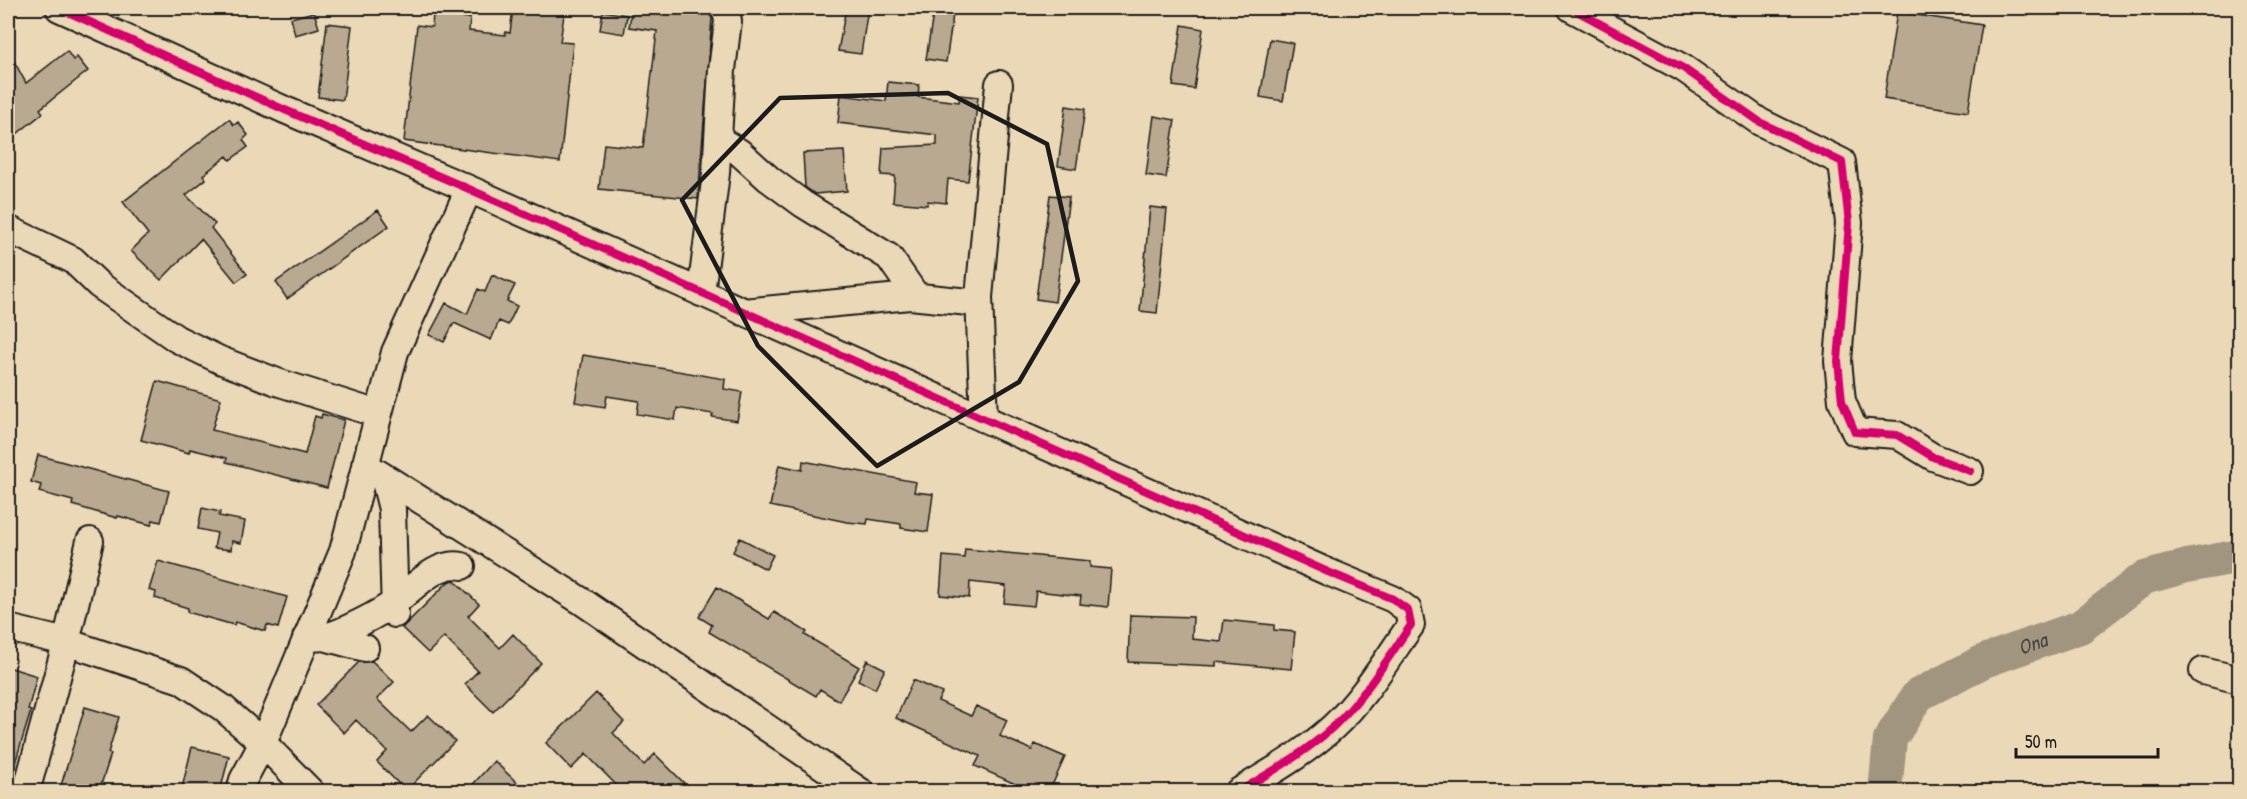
<svg xmlns="http://www.w3.org/2000/svg" width="2247" height="799" font-family="'Patrick Hand',sans-serif">
	<style>
		.lines { fill: none; stroke-linecap: round; stroke-linejoin: round }
		.river { stroke: #a19580; stroke-width: 34 }
		.building { fill: #b8a990; stroke: #1c1c1c; stroke-width: 1.5 }
		.minor-casing { stroke: #1c1c1c; stroke-width: 30 }
		.minor { stroke: #ebd8b6; stroke-width: 26 }
		.cycleway-casing { stroke: #ebd8b6; stroke-width: 11 }
		.cycleway { stroke: #d6006c; stroke-width: 8 }
		.marked { fill: none; stroke: #1c1c1c; stroke-width: 4.5; stroke-linejoin: round }
		.labels { text-anchor: middle; stroke-width: 4.5; stroke-linejoin: round; paint-order: stroke }
		.water-label { font-size: 21px; font-style: italic; fill: #4b463f; stroke: #ebd8b6 }
	</style>
	<rect width="100%" height="100%" fill="#ebd8b6"/>
	<filter id="ink" filterUnits="userSpaceOnUse"><feTurbulence type="fractalNoise" baseFrequency=".0167" numOctaves="2"/><feDisplacementMap in="SourceGraphic" scale="12" xChannelSelector="R" yChannelSelector="G"/><feConvolveMatrix kernelMatrix="1 2 1 2 8 2 1 2 1" color-interpolation-filters="sRGB"/></filter>
	<g filter="url(#ink)">
		<g class="lines">
			<!-- river -->
			<path class="river" id="s1" d="M 1885,792 L 1890,739 L 1918,695 L 1984,661 L 2080,627 L 2144,578 L 2187,566 L 2240,556"/>
		</g>
		<!-- building -->
		<path class="building" d="M 513,8 L 565,8 L 560,42 L 573,43 L 560,162 L 404,141 L 417,25 L 432,27 L 433,14 L 470,18 L 469,31 L 505,35 L 505,32 L 510,33 Z
			M 632,8 L 656,8 L 709,14 L 712,18 L 698,199 L 599,189 L 604,144 L 643,148 L 657,31 L 629,27 Z
			M 846,8 L 868,8 L 861,54 L 838,51 Z
			M 934,8 L 954,8 L 946,62 L 926,59 Z
			M 603,11 L 627,15 L 624,34 L 600,30 Z
			M 314,12 L 319,28 L 295,35 L 291,18 Z
			M 1897,12 L 1982,25 L 1968,112 L 1884,99 Z
			M 327,23 L 352,26 L 343,100 L 318,97 Z
			M 1182,25 L 1203,29 L 1194,89 L 1173,86 Z
			M 1270,39 L 1293,43 L 1283,101 L 1260,97 Z
			M 8,50 L 26,83 L 67,51 L 73,60 L 77,57 L 88,71 L 40,109 L 43,113 L 8,141 Z
			M 888,82 L 919,85 L 918,97 L 959,102 L 960,95 L 978,97 L 968,181 L 948,179 L 946,203 L 928,201 L 927,205 L 893,202 L 895,176 L 881,175 L 883,148 L 937,145 L 937,135 L 838,123 L 841,95 L 886,101 Z
			M 1066,106 L 1085,109 L 1076,169 L 1058,166 Z
			M 1154,116 L 1175,120 L 1166,178 L 1146,175 Z
			M 229,119 L 234,125 L 238,122 L 248,135 L 243,140 L 248,147 L 230,160 L 227,156 L 203,175 L 206,179 L 186,195 L 215,224 L 211,228 L 247,274 L 236,282 L 201,239 L 161,280 L 131,251 L 148,234 L 123,202 Z
			M 844,151 L 847,191 L 815,194 L 805,187 L 803,153 Z
			M 1050,195 L 1069,197 L 1055,302 L 1036,299 Z
			M 1150,207 L 1167,209 L 1157,313 L 1140,311 Z
			M 378,210 L 389,226 L 287,299 L 276,282 Z
			M 492,275 L 515,285 L 507,301 L 517,306 L 508,325 L 499,321 L 491,340 L 454,323 L 444,342 L 429,335 L 446,303 L 467,314 L 478,289 L 485,292 Z
			M 583,355 L 725,379 L 724,389 L 742,392 L 737,421 L 712,417 L 713,414 L 677,408 L 675,420 L 637,414 L 639,401 L 607,396 L 605,407 L 575,402 Z
			M 157,381 L 221,399 L 212,430 L 305,454 L 315,416 L 321,418 L 322,414 L 344,420 L 327,488 L 226,462 L 227,458 L 190,449 L 189,453 L 141,440 Z
			M 38,455 L 169,491 L 161,522 L 153,520 L 151,525 L 118,516 L 117,518 L 72,505 L 73,501 L 39,492 L 41,485 L 31,482 Z
			M 803,461 L 916,482 L 914,492 L 933,494 L 928,532 L 901,528 L 901,524 L 868,519 L 867,524 L 847,522 L 770,506 L 779,465 L 802,470 Z
			M 202,508 L 220,512 L 219,516 L 245,521 L 241,543 L 232,541 L 231,550 L 214,548 L 217,533 L 198,529 Z
			M 740,538 L 773,555 L 766,569 L 733,552 Z
			M 965,549 L 1090,561 L 1090,567 L 1111,569 L 1108,607 L 1080,604 L 1081,596 L 1036,591 L 1034,606 L 1004,603 L 1006,586 L 970,582 L 969,598 L 940,595 L 943,556 L 964,558 Z
			M 158,561 L 287,597 L 278,628 L 267,625 L 265,631 L 235,622 L 234,625 L 187,612 L 188,608 L 155,598 L 156,592 L 149,590 Z
			M 454,580 L 479,604 L 468,616 L 500,648 L 513,634 L 541,663 L 493,712 L 465,684 L 478,671 L 444,637 L 428,653 L 402,628 L 448,582 Z
			M 717,587 L 769,619 L 774,612 L 807,632 L 805,635 L 859,667 L 839,701 L 820,689 L 816,696 L 709,632 L 712,625 L 699,617 Z
			M 1130,615 L 1193,617 L 1192,639 L 1221,642 L 1224,620 L 1274,625 L 1274,630 L 1295,632 L 1291,669 L 1216,662 L 1216,666 L 1128,662 Z
			M 867,660 L 885,669 L 875,689 L 858,680 Z
			M 372,661 L 394,682 L 377,699 L 411,732 L 428,715 L 455,741 L 406,791 L 377,762 L 387,751 L 356,720 L 344,733 L 316,705 L 359,662 Z
			M 8,667 L 37,676 L 28,710 L 31,711 L 11,776 L 8,775 Z
			M 913,680 L 942,693 L 938,701 L 971,716 L 976,706 L 1007,720 L 1000,736 L 1032,750 L 1035,744 L 1065,757 L 1049,792 L 1033,792 L 975,766 L 980,756 L 896,718 Z
			M 596,693 L 624,722 L 613,733 L 644,765 L 655,754 L 684,783 L 675,792 L 623,792 L 586,754 L 571,769 L 546,743 Z
			M 85,707 L 119,717 L 108,753 L 111,754 L 100,788 L 99,792 L 59,792 Z
			M 192,747 L 229,756 L 220,792 L 181,792 Z
			M 494,761 L 527,792 L 466,792 Z"/>
		<g class="lines">
			<defs>
				<path id="minor" d="M 59,8 L 285,110 L 469,189 L 1328,572 L 1393,599 L 1408,610 L 1411,625 C 1387,659 1364,698 1333,727 C 1305,753 1271,772 1238,792
					M 1571,8 L 1683,68 L 1760,122 L 1842,162 L 1849,223 L 1838,361 L 1842,401 L 1855,432 L 1897,435 L 1933,457 L 1970,471
					M 718,139 L 739,152 L 769,179 L 803,204 L 889,257 L 916,296
					M 8,229 L 73,260 L 99,285 L 177,339 L 220,360 L 277,382 L 378,414
					M 701,293 L 716,173 L 722,70 L 728,21 L 726,10 L 723,8
					M 743,312 L 910,296 L 979,303
					M 984,419 L 979,297 L 999,84
					M 365,465 L 583,602 L 861,792
					M 384,477 L 392,509 L 395,614
					M 8,628 L 66,642 L 181,680 L 223,708 L 263,743 L 311,792
					M 324,637 L 365,648
					M 306,638 C 312,637 319,638 325,637 C 342,633 381,613 395,602 C 413,589 437,560 462,566
					M 2203,671 L 2240,680
					M 26,792 L 63,655 L 90,541
					M 240,792 L 243,780 L 263,743 L 343,551 L 395,352 L 469,189"/>
			</defs>
			<!-- minor casing -->
			<use href="#minor" class="minor-casing"/>
			<!-- minor -->
			<use href="#minor" class="minor"/>
			<defs>
				<path id="cycleway" d="M 59,8 L 285,110 L 469,189 L 1328,572 L 1393,599 L 1408,610 L 1411,625 C 1387,659 1364,698 1333,727 C 1305,753 1271,772 1238,792
					M 1571,8 L 1683,68 L 1760,122 L 1842,162 L 1849,223 L 1838,361 L 1842,401 L 1855,432 L 1897,435 L 1933,457 L 1970,471"/>
			</defs>
			<!-- cycleway casing -->
			<use href="#cycleway" class="cycleway-casing"/>
			<!-- cycleway -->
			<use href="#cycleway" class="cycleway"/>
		</g>
	</g>
	<!-- marked area -->
	<path class="marked" d="M 948,93 L 1047,144 L 1078,281 L 1019,382 L 877,466 L 758,346 L 682,200 L 780,98 Z"/>
	<g class="labels">
		<!-- water labels -->
		<g class="water-label">
			<text dy="7" stroke="none"><textPath href="#s1" startOffset="231">Ona</textPath></text>
		</g>
	</g>
	<!-- margin -->
	<rect width="2247" height="799" fill="none" stroke="#ebd8b6" stroke-width="30"/>
	<rect x="15" y="15" width="2217" height="769" fill="none" stroke="#1c1c1c" stroke-width="2" filter="url(#ink)"/>
	<!-- scale -->
	<path d="M2016 748v9h142v-9" fill="none" stroke="#1c1c1c" stroke-width="3"/>
	<text x="2025" y="748" font-size="18" fill="#1c1c1c" stroke="#ebd8b6" stroke-width="4.5" paint-order="stroke">50 m</text>
</svg>
